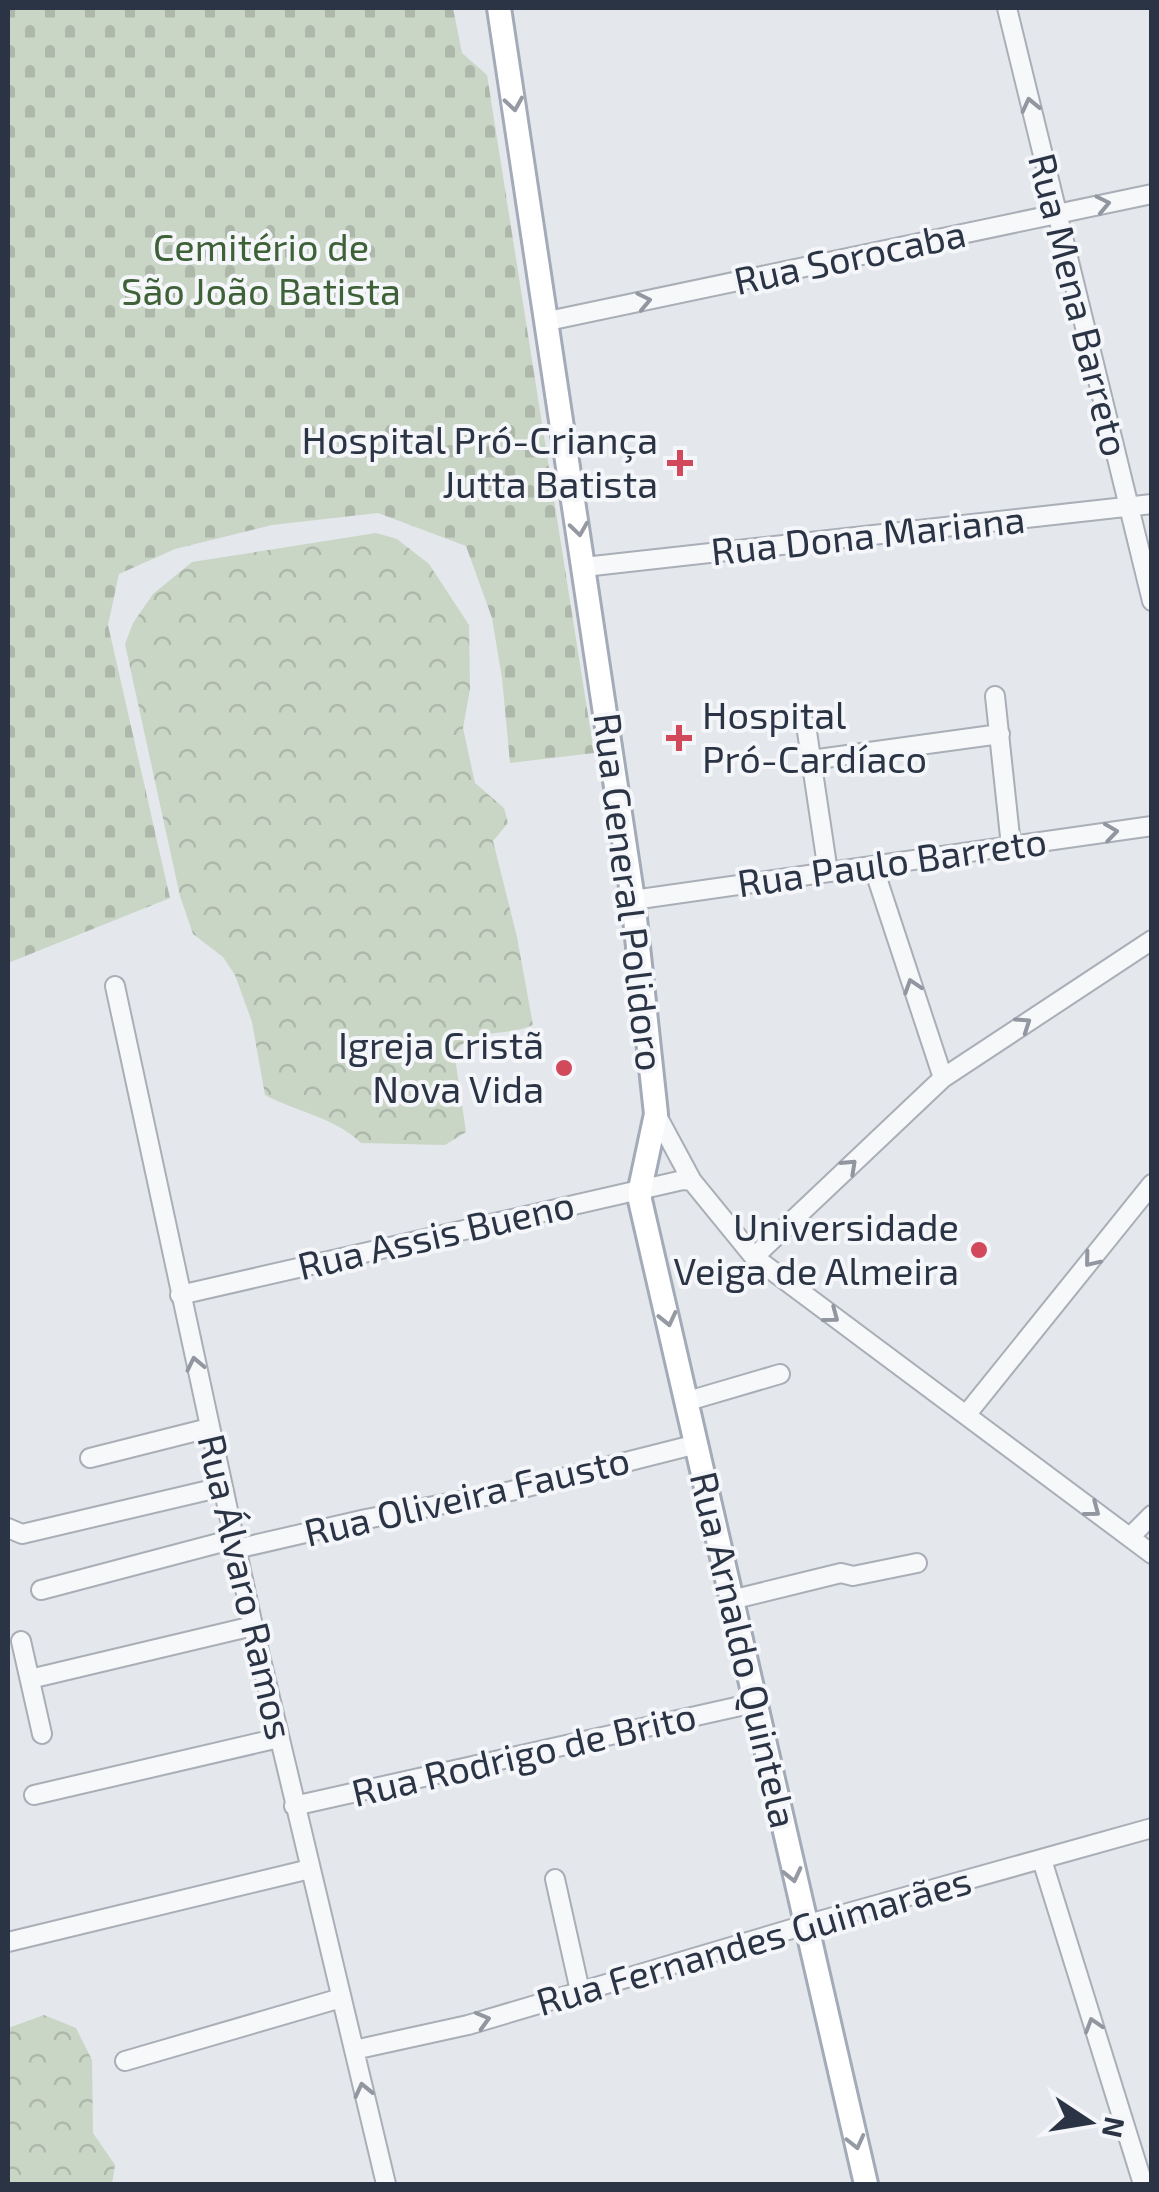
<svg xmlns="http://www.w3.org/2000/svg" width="1159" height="2192" font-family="'Exo 2',sans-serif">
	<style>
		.forest { fill: url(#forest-crowns) }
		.cemetery { fill: url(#cemetery-stones) }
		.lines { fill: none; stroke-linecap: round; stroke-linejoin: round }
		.minor-casing { stroke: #a9aeb7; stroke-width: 22 }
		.major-casing { stroke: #a3abb8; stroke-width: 28 }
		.minor { stroke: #f7f8fa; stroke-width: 18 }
		.major { stroke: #fff; stroke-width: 22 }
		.oneway { stroke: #959aa2 }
		.oneway2 { stroke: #9196a0 }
		.poi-dot { fill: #d1495b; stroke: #f4f6f9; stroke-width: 4 }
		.labels { text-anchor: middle; stroke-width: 8; stroke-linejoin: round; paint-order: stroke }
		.park-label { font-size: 38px; fill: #3f6138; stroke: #f4f6f9 }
		.street-label { font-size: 38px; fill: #2b3445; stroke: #f4f6f9 }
		.poi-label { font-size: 38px; fill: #2b3445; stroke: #f4f6f9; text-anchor: end }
	</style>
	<defs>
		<pattern id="forest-crowns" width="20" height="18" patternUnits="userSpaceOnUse" patternTransform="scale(2.5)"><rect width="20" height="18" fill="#c9d6c5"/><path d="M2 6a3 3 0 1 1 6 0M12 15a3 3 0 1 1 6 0" fill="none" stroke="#adb8ab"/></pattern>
		<pattern id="cemetery-stones" width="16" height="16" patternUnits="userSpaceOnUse" patternTransform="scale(2.5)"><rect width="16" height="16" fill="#c9d6c5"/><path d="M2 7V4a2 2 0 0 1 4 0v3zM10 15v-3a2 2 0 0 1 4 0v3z" fill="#adb8ab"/></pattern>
	</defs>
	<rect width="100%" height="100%" fill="#e4e7ec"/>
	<!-- forest -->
	<path class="forest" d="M 376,533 L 397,539 L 429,564 L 469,625 L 470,689 L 463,728 L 475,783 L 504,808 L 508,823 L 493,841 L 517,937 L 533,1025 C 502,1038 481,1026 454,1051 L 466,1132 L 445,1145 L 361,1143 C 336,1118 297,1112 265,1095 L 252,1022 L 235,975 L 223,957 L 193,934 L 180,896 L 125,644 L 133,623 L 153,594 L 192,562 Z
		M 44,2015 L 76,2028 L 92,2060 L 93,2133 L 115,2165 L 112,2184 L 8,2184 L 8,2028 Z"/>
	<!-- cemetery -->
	<path class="cemetery" d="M 8,8 L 453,8 L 462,53 L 487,75 L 594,753 L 510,763 L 502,678 L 492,618 L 466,546 L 378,513 L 272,525 L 175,549 L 119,574 L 108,625 L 170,898 L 8,963 Z"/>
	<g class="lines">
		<defs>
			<path id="minor" d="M 1007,8 L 1152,601
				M 548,321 L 1152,194
				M 584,567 L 1152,504
				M 995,696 L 1011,846
				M 806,725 L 828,872
				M 811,760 L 1000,734
				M 873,866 L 943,1078
				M 633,900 L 1152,826
				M 115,986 L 253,1626 L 386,2184
				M 656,1114 L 692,1181 L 754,1257 L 1152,1554
				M 754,1257 L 943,1078 L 1152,940
				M 180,1295 L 683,1180 L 692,1181
				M 688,1401 L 780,1374
				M 966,1415 L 1152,1184
				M 90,1458 L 209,1428
				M 8,1528 L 22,1534 L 222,1487
				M 1130,1537 L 1152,1515
				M 236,1549 L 366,1519 L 511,1491 L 697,1444
				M 41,1590 L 234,1539
				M 731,1600 L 841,1573 L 853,1576 L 917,1563
				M 21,1641 L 42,1734
				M 30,1679 L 253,1626
				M 34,1795 L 279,1738
				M 294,1806 L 754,1703
				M 1042,1860 L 1143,2184
				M 555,1879 L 580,1991
				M 8,1942 L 310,1869
				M 354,2050 L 468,2025 L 805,1925 L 1152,1828
				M 125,2061 L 341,1998"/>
			<path id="major" d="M 499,8 L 633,900 L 656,1114 L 640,1189 L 640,1200 L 866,2184"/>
		</defs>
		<!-- minor casing -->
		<use href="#minor" class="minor-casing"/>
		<!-- major casing -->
		<use href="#major" class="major-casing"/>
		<!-- minor -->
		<use href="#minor" class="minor"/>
		<!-- major -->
		<use href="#major" class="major"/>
	</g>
	<!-- one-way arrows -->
	<defs><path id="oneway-chevron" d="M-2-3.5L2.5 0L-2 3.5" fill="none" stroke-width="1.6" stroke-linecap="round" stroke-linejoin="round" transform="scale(2.5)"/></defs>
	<g class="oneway">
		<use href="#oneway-chevron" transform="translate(514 104) rotate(81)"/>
		<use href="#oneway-chevron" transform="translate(579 529) rotate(82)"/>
		<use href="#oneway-chevron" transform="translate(668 1319) rotate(77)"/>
		<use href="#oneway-chevron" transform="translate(793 1875) rotate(77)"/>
		<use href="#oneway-chevron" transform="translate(856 2142) rotate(76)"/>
	</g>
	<g class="oneway2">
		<use href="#oneway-chevron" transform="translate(1030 105) rotate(-103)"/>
		<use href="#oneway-chevron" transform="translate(1103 204) rotate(-12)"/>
		<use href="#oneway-chevron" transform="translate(644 301) rotate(-12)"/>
		<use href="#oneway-chevron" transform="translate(1111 832) rotate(-8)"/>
		<use href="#oneway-chevron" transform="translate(912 986) rotate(-108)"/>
		<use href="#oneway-chevron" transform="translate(1024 1024) rotate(-34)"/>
		<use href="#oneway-chevron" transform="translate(850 1166) rotate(-43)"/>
		<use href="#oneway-chevron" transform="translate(1091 1260) rotate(129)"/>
		<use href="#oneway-chevron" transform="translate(832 1316) rotate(37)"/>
		<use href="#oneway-chevron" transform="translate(195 1364) rotate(-102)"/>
		<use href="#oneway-chevron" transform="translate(1093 1510) rotate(37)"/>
		<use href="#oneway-chevron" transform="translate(483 2020) rotate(-16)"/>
		<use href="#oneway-chevron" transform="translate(1093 2025) rotate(-107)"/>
		<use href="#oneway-chevron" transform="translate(363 2090) rotate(-103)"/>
	</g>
	<!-- markers -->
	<g class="poi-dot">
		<path d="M675 448h10v10h10v10h-10v10h-10v-10h-10v-10h10z"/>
		<path d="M674 723h10v10h10v10h-10v10h-10v-10h-10v-10h10z"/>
		<circle cx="564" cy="1068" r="10"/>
		<circle cx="979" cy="1250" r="10"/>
	</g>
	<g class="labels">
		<!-- park labels -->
		<g class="park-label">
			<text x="261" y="261">Cemitério de<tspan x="261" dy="44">São João Batista</tspan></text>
		</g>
		<!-- street labels -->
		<g class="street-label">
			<text transform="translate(850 258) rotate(-12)" y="13">Rua Sorocaba</text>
			<text transform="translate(1078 305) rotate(76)" y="13">Rua Mena Barreto</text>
			<text transform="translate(868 536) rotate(-6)" y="13">Rua Dona Mariana</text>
			<text transform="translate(892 863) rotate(-8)" y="13">Rua Paulo Barreto</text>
			<text transform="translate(628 892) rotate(83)" y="13">Rua General Polidoro</text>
			<text transform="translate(436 1236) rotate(-13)" y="13">Rua Assis Bueno</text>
			<text transform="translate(467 1497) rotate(-13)" y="13">Rua Oliveira Fausto</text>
			<text transform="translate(245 1587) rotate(77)" y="13">Rua Álvaro Ramos</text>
			<text transform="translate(743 1650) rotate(77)" y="13">Rua Arnaldo Quintela</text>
			<text transform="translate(524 1755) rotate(-13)" y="13">Rua Rodrigo de Brito</text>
			<text transform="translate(754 1942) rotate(-16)" y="13">Rua Fernandes Guimarães</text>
		</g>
		<!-- poi labels -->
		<g class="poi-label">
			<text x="658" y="454">Hospital Pró-Criança<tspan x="658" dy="44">Jutta Batista</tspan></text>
			<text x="702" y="729" text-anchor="start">Hospital<tspan x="702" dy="44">Pró-Cardíaco</tspan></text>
			<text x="544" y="1059">Igreja Cristã<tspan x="544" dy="44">Nova Vida</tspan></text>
			<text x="959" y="1241">Universidade<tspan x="959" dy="44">Veiga de Almeira</tspan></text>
		</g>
	</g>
	<!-- border -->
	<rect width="1159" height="2192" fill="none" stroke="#2b3445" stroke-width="20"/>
	<!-- north arrow -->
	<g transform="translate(1089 2122) rotate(102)" stroke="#f4f6f9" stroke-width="8" paint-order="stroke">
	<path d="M0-8L18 38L0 25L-18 38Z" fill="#2b3445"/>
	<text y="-15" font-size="28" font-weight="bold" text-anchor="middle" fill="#2b3445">N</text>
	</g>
</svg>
